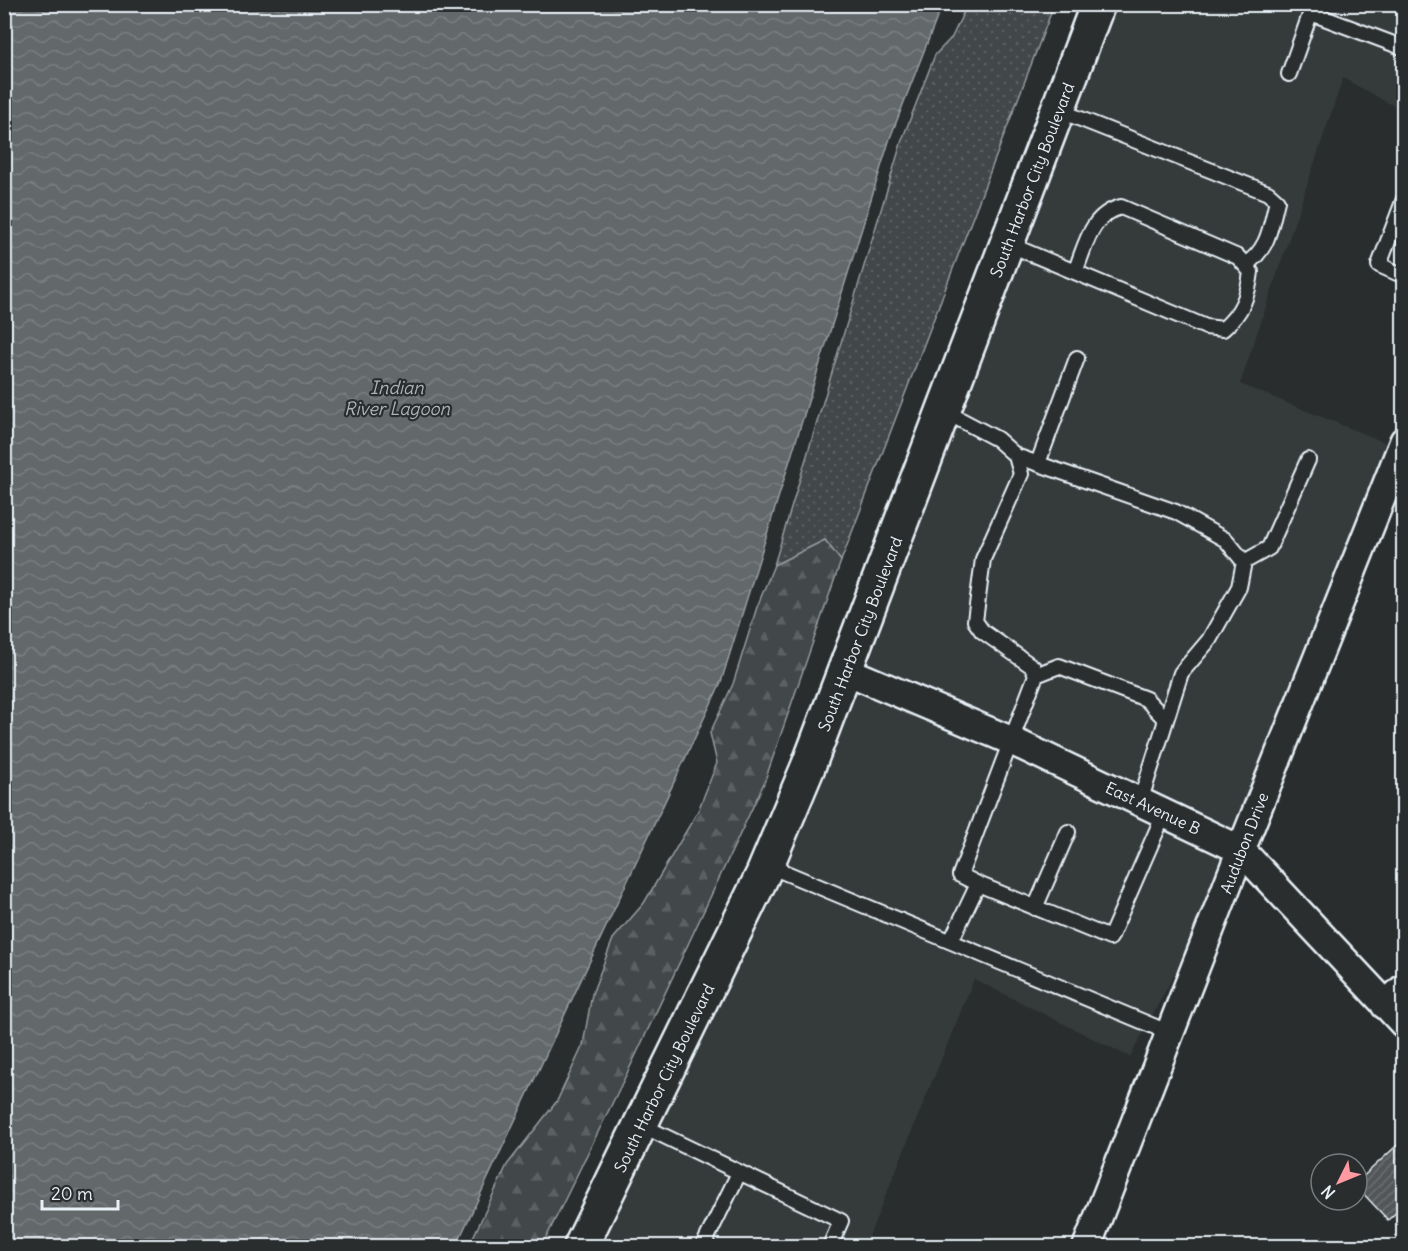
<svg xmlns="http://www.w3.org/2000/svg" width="1408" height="1251" font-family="Delius,sans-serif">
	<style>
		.built { fill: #363a3b }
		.grass { fill: url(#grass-dots); stroke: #959ca0; stroke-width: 1.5 }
		.forest { fill: url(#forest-firs); stroke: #959ca0; stroke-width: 1.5 }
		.water { fill: url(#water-waves); stroke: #989fa3; stroke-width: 1.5 }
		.building { fill: url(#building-hatch); stroke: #e8f1f8; stroke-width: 1.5 }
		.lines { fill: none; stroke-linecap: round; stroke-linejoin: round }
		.service-casing { stroke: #e8f1f8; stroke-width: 18 }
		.minor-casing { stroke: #e8f1f8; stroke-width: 32 }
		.primary-casing { stroke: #e8f1f8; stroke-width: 38 }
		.service { stroke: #2a2d2e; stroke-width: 14 }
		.minor { stroke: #2a2d2e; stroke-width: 27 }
		.primary { stroke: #2a2d2e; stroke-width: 33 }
		.labels { text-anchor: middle; stroke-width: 4.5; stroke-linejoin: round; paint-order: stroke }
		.street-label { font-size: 16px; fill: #e8f1f8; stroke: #2a2d2e }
		.water-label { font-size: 18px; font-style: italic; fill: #acb3b9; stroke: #2a2d2e }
	</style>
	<defs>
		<pattern id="grass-dots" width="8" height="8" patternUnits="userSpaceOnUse" patternTransform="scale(1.5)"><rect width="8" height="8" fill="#424648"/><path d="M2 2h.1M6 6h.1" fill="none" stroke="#5d6163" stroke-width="1.8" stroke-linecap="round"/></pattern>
		<pattern id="forest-firs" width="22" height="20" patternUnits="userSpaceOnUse" patternTransform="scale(1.5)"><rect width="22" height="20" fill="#424648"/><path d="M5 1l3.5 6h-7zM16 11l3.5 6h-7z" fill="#5d6163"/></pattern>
		<pattern id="water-waves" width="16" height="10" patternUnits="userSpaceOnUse" patternTransform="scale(1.5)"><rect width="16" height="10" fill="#63686b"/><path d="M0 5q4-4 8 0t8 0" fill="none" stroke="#797e81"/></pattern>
		<pattern id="building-hatch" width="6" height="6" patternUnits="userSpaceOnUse" patternTransform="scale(1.5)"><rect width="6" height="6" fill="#535759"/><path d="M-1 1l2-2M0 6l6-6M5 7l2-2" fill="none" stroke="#6c7072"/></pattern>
	</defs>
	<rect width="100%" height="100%" fill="#2a2d2e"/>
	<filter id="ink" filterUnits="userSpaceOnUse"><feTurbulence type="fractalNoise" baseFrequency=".0167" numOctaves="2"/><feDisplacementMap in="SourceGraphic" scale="12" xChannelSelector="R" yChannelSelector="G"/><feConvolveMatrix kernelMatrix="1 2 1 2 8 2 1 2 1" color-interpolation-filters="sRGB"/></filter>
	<g filter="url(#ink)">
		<!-- built -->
		<path class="built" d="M 1089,5 L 1403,5 L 1403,111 L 1343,78 L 1240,384 L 1401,449 L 1241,850 L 1130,1057 L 974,979 L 865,1246 L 575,1246 L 850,660 Z"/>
		<!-- grass -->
		<path class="grass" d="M 967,5 L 1054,5 L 841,561 L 825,540 L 774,565 L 902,140 L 935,55 L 952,37 Z"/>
		<!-- forest -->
		<path class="forest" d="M 825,540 L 841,561 L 764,783 L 634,1059 L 542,1246 L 469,1246 L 507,1165 L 557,1101 L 583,1045 L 592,994 L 613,939 L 644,903 L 698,811 L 717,763 L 710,733 L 733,684 L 757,607 L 774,565 Z"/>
		<!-- water -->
		<path class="water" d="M 5,4 L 942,5 L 890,138 L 721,682 L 456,1246 L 5,1246 Z"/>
		<!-- building -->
		<path class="building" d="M 1404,1139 L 1404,1205 L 1388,1220 L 1357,1187 L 1357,1182 Z
			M 1322,1237 L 1331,1246 L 1312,1246 Z"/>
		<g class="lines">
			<defs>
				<path id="service" d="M 1311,13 L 1404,48
					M 1289,74 L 1313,6
					M 1058,110 L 1268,193 L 1277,201 C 1270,228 1269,249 1245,265
					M 1404,199 L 1379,265 L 1404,276
					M 1008,244 L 1206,327 L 1223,329 C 1242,313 1248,296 1251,272 L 1238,257 L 1121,207 C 1090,215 1086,245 1075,272
					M 944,411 L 997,439 L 1016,456 L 1021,474 L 983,559 L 975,621 L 982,631 L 1033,667 L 1036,675 L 960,875 L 978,884 L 951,941
					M 1016,456 L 1176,512 L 1226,540 L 1244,562 L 1239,587 L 1209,640 L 1181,673 L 1140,802
					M 1038,463 L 1077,358
					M 1244,562 L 1269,548 L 1308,460
					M 1036,675 L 1059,666 L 1146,699 L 1165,719
					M 767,865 L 1170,1033
					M 978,884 L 1110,938 L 1164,814
					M 1035,908 L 1068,832
					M 641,1125 L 841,1221 L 830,1246
					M 703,1246 L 739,1173"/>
				<path id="minor" d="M 847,671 L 1012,741 L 1241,850 L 1404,1024
					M 1385,1005 L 1404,988
					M 1087,1246 L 1241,850 L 1404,441"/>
				<path id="primary" d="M 581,1246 L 763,874 L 808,767 L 1098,4"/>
			</defs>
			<!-- service casing -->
			<use href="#service" class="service-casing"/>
			<!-- minor casing -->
			<use href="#minor" class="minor-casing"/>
			<!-- primary casing -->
			<use href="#primary" class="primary-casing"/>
			<!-- service -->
			<use href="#service" class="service"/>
			<!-- minor -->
			<use href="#minor" class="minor"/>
			<!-- primary -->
			<use href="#primary" class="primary"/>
		</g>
	</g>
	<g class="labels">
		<!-- street labels -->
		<g class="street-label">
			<text transform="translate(1032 180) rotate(-69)" y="6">South Harbor City Boulevard</text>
			<text transform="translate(860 634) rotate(-69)" y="6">South Harbor City Boulevard</text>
			<text transform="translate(1153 808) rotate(25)" y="6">East Avenue B</text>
			<text transform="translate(1244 843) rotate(-69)" y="6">Audubon Drive</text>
			<text transform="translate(664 1078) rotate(-64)" y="6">South Harbor City Boulevard</text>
		</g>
		<!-- water labels -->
		<g class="water-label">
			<text x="397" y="394">Indian<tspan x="397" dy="21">River Lagoon</tspan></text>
		</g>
	</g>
	<!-- margin -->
	<rect width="1408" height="1251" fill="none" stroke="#2a2d2e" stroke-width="24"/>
	<rect x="12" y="12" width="1384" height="1227" fill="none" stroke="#e8f1f8" stroke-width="2" filter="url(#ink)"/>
	<!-- north arrow -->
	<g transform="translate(1339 1182) rotate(227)"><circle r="28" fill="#2a2d2e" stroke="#767b7f" stroke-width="1.5"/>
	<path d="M0-4.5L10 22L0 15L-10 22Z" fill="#ff9aa2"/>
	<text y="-9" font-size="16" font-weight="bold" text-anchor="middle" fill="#e8f1f8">N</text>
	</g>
	<!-- scale -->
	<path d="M42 1200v9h76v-9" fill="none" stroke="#e8f1f8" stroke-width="3"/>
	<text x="51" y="1200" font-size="18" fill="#e8f1f8" stroke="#2a2d2e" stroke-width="4.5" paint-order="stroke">20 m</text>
</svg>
